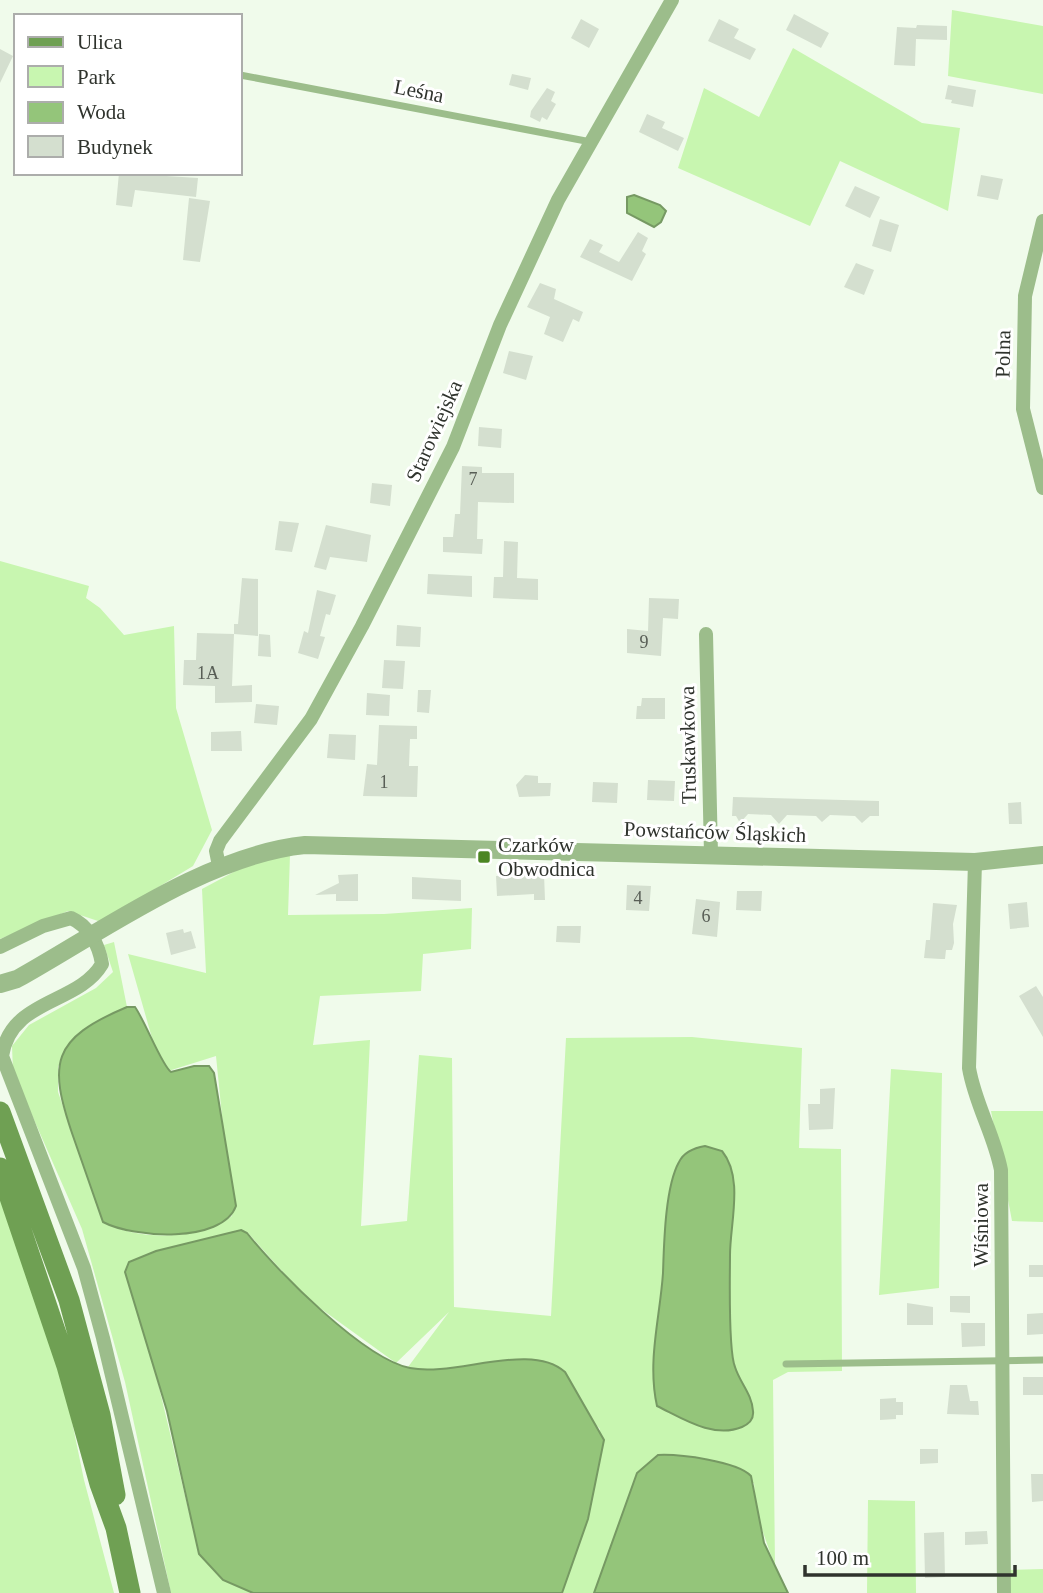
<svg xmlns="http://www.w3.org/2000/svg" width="1043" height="1593" font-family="Georgia,serif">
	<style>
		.green { fill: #c8f6b0; fill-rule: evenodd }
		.water { fill: #94c57a; stroke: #769963; stroke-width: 2 }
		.building { fill: #d4dfcf }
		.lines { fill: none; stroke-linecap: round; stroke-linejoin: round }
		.service { stroke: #9cbd8b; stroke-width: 7 }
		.minor { stroke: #9cbd8b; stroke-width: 14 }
		.tertiary { stroke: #9cbd8b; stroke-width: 18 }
		.secondary { stroke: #6fa053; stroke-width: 21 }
		.poi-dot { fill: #4c8623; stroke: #fff; stroke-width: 2.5 }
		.labels { text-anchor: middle; stroke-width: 6; stroke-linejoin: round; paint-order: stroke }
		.number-label { font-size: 18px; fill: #585e56 }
		.street-label { font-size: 21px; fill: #2f332d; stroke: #fff }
		.poi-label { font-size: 21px; fill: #2f332d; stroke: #fff; text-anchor: start }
	</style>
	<rect width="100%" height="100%" fill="#f0fbeb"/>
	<!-- green -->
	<path class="green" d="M 952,10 L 1043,26 L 1043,94 L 948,76 Z
		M 793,48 L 922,123 L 960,128 L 948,211 L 840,161 L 810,226 L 678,168 L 704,88 L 759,117 Z
		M 0,561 L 89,586 L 86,598 L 100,608 L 124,635 L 174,626 L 176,708 L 212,830 L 193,866 L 101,922 L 68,911 L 0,939 Z
		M 290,855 L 288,915 L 384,914 L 472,908 L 471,949 L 423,954 L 421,991 L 320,996 L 313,1045 L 370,1040 L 361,1226 L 407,1221 L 419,1055 L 452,1058 L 454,1307 L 551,1316 L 566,1038 L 692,1037 L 802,1048 L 799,1148 L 841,1149 L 842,1371 L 788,1372 L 773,1380 L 775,1567 L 756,1512 L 754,1483 L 612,1556 L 594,1593 L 562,1593 L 600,1429 L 592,1421 L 565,1372 L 418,1369 L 404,1379 L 396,1363 L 306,1298 L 248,1233 L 241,1230 L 156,1251 L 129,1262 L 199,1554 L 223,1580 L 253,1593 L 171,1593 L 125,1382 L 82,1229 L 13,1072 L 12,1046 L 29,1025 L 96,988 L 113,972 L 104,945 L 114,942 L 127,1007 L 113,1013 L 68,1045 L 58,1067 L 58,1092 L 103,1222 C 138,1241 199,1241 232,1216 L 216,1056 L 162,1073 L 128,954 L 206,973 L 202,889 L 256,860 ZM 449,1312 L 408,1367 L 396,1364 L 396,1363 Z
		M 891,1069 L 942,1073 L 939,1288 L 879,1295 Z
		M 991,1111 L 1043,1111 L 1043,1222 L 1012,1221 Z
		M 0,1194 L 67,1397 L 84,1480 L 114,1593 L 0,1593 Z
		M 868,1500 L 915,1501 L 916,1593 L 867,1593 Z
		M 1043,1569 L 1043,1593 L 1010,1593 L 1009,1570 Z"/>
	<!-- water -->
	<path class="water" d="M 634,195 L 660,205 L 666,211 L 661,222 L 654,227 L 627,213 L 627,197 Z
		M 127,1007 L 135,1007 C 145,1021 162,1066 171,1072 L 194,1066 L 209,1066 L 214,1073 L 236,1206 C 222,1244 133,1238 103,1222 C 93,1193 83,1165 73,1136 C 48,1063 51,1039 127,1007 Z
		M 705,1146 L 722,1151 C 744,1178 730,1223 730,1255 C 730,1277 728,1350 735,1367 C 740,1383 752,1394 753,1411 C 754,1419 749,1424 742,1427 C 713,1439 682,1418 657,1406 C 647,1361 660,1318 663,1273 C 664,1244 665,1187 679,1162 C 684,1152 693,1148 705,1146 Z
		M 241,1230 L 247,1233 C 277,1271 364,1359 410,1368 C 455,1377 531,1341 565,1372 L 604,1440 L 588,1519 L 562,1593 L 253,1593 L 223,1580 L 199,1554 L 167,1411 L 125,1272 L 129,1262 L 156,1251 Z
		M 658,1455 C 679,1454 737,1461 751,1476 L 764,1543 L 788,1593 L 594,1593 L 637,1473 Z"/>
	<!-- building -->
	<path class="building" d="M 794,14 L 829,33 L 821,48 L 786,30 Z
		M 581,19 L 599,29 L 589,48 L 571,38 Z
		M 719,19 L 739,29 L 734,38 L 756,49 L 750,60 L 708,41 Z
		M 917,25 L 947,26 L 947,40 L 916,39 L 915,66 L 894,65 L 897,27 L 916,28 Z
		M 0,49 L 13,56 L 0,83 Z
		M 512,74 L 531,78 L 528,90 L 509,85 Z
		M 948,85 L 976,90 L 973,107 L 951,103 L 952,100 L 945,99 Z
		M 547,88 L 555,92 L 551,101 L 556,104 L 547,120 L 542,117 L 540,122 L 530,117 L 531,111 Z
		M 647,114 L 665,122 L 662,128 L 684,138 L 678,151 L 639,132 Z
		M 119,173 L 198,178 L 196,197 L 135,190 L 132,207 L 116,205 Z
		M 981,175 L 1003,179 L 998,200 L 977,196 Z
		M 855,186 L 880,197 L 870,218 L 845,206 Z
		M 189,198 L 210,201 L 200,262 L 183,260 Z
		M 880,219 L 899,225 L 891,252 L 872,246 Z
		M 638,232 L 648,238 L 642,251 L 646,254 L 632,281 L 580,257 L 590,239 L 603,245 L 599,252 L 619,262 Z
		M 856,263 L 874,270 L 864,295 L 844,287 Z
		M 540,283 L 556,289 L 554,299 L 583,312 L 579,322 L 573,319 L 563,342 L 544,334 L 550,317 L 527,307 Z
		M 509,351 L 533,356 L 526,380 L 503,373 Z
		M 479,427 L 502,429 L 501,448 L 478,446 Z
		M 462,466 L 482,467 L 482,473 L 514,473 L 514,503 L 478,502 L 477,539 L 483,539 L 482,554 L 443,552 L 443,537 L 453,537 L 455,514 L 460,514 Z
		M 372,483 L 392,485 L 390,506 L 370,503 Z
		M 279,521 L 299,523 L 292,552 L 275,550 Z
		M 326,525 L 371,535 L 367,562 L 330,557 L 326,570 L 314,567 Z
		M 504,541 L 518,542 L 517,578 L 538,579 L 538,600 L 493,598 L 494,577 L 503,577 Z
		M 428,574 L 472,576 L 472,597 L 427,594 Z
		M 242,578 L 258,579 L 258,636 L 234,634 L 234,624 L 238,624 Z
		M 317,590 L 336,595 L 330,615 L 326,614 L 320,636 L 325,637 L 318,659 L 298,653 L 304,631 L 308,633 Z
		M 649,598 L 679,599 L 678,619 L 663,618 L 661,656 L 627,653 L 627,629 L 648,631 Z
		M 397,625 L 421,627 L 420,647 L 396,646 Z
		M 197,633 L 234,634 L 232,686 L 252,685 L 252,702 L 215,703 L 215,686 L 183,685 L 184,660 L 196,660 Z
		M 259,634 L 270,635 L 271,657 L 258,656 Z
		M 384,660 L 405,661 L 403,689 L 382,688 Z
		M 418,690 L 431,690 L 429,713 L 417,712 Z
		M 367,693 L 390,695 L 389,716 L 366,715 Z
		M 642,698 L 665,698 L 665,719 L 636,719 L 637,706 L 641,706 Z
		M 256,704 L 279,706 L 277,725 L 254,723 Z
		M 379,725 L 417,726 L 417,739 L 410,739 L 409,766 L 418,766 L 417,797 L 363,796 L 367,764 L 377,765 Z
		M 241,731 L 242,751 L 211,751 L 211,732 Z
		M 329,734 L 356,735 L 355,760 L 327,758 Z
		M 525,775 L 538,776 L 538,783 L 551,783 L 550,796 L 519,797 L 516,785 Z
		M 648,780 L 675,781 L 674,801 L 647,800 Z
		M 593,782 L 618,783 L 617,803 L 592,802 Z
		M 733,797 L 879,801 L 879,816 L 870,816 L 862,823 L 855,816 L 830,815 L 822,822 L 816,816 L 787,815 L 779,824 L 771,815 L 748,814 L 740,823 L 736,816 L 732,816 Z
		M 1021,802 L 1022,824 L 1009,824 L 1008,803 Z
		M 358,874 L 358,901 L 336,901 L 336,894 L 315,895 L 339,883 L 338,875 Z
		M 544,874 L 545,900 L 534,900 L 534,894 L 497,896 L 496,876 Z
		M 412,877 L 461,880 L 461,901 L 412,899 Z
		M 627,885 L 651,886 L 649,911 L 626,910 Z
		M 737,891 L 762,891 L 761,911 L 736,910 Z
		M 696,899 L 720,902 L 717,937 L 692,934 Z
		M 1027,902 L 1029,927 L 1010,929 L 1008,904 Z
		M 933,903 L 957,905 L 953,924 L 954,943 L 952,950 L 946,950 L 945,959 L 941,959 L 924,958 L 926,940 L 930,940 Z
		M 557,926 L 581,926 L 580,943 L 556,942 Z
		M 183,929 L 184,933 L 191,931 L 196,948 L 171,955 L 166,933 Z
		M 1036,986 L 1043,997 L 1043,1037 L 1019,996 Z
		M 835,1088 L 833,1129 L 809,1130 L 808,1104 L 820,1104 L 820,1089 Z
		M 1029,1265 L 1043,1265 L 1043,1277 L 1029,1277 Z
		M 950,1296 L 970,1296 L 970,1313 L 950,1312 Z
		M 907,1303 L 933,1307 L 933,1325 L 907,1325 Z
		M 1043,1313 L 1043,1334 L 1027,1335 L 1027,1314 Z
		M 961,1323 L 985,1323 L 985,1346 L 962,1347 Z
		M 1023,1377 L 1043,1377 L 1043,1395 L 1023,1395 Z
		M 950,1385 L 967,1385 L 970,1401 L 978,1401 L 979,1415 L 947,1414 Z
		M 896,1398 L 896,1402 L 903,1402 L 903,1415 L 896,1415 L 896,1419 L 880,1420 L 880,1399 Z
		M 920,1449 L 938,1449 L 938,1463 L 920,1464 Z
		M 1031,1474 L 1043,1474 L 1043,1501 L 1032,1502 Z
		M 987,1531 L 988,1544 L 965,1545 L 965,1532 Z
		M 944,1532 L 945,1577 L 925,1578 L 924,1533 Z"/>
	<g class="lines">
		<!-- service -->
		<path class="service" d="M 240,75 L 591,142
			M 786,1364 L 1043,1360"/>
		<!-- minor -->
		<path class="minor" d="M 1043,221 L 1025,296 L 1023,409 L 1043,488
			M 706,634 L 711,854
			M 975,862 L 969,1068 C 975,1104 994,1134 1001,1170 L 1004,1593
			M 219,866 L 216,851 L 220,841 L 311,719 L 362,626 L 453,447 L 500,325 L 558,200 L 672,0
			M 0,947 L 43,926 L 71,918 C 89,926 99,945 102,964 C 78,1005 11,998 2,1056 L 84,1268 L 103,1338 L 164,1593"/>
		<!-- tertiary -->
		<path class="tertiary" d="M 0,984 L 17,979 C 103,931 207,855 305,845 L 975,862 L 1043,855"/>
		<!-- secondary -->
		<path class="secondary" d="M 0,1112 L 69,1300 L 100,1415 L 115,1495
			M 0,1168 L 67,1366 L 100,1484 L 116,1528 L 130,1593"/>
	</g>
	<!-- markers -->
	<rect class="poi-dot" x="477" y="850" width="14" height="14" rx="3.5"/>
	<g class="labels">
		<!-- number labels -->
		<g class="number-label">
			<text x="473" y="485">7</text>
			<text x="644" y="648">9</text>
			<text x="208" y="679">1A</text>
			<text x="384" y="788">1</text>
			<text x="638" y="904">4</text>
			<text x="706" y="922">6</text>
		</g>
		<!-- street labels -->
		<g class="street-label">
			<text transform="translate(419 91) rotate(11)" y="7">Leśna</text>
			<text transform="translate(1003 354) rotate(-89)" y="7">Polna</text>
			<text transform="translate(434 431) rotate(-66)" y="7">Starowiejska</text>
			<text transform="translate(688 745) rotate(-91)" y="7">Truskawkowa</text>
			<text transform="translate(715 832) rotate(2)" y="7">Powstańców Śląskich</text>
			<text transform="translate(981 1225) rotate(-90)" y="7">Wiśniowa</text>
		</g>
		<!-- poi labels -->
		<g class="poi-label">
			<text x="498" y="852">Czarków<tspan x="498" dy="24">Obwodnica</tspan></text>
		</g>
	</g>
	<!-- legend -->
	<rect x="14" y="14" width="228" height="161" fill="#ffffff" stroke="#acadab" stroke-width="2"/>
	<rect x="28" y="37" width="35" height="10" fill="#6fa053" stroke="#acadab" stroke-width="2"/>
	<text x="77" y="49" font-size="21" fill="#2f332d">Ulica</text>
	<rect x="28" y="66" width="35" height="21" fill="#c8f6b0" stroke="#acadab" stroke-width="2"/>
	<text x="77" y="84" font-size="21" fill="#2f332d">Park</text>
	<rect x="28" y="102" width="35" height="21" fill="#94c57a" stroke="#acadab" stroke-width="2"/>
	<text x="77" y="119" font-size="21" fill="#2f332d">Woda</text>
	<rect x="28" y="136" width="35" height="21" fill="#d4dfcf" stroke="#acadab" stroke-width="2"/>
	<text x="77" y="154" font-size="21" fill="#2f332d">Budynek</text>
	<!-- scale -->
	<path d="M805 1565v10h210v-10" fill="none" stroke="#2f332d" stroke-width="3.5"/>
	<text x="816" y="1565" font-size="21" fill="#2f332d" stroke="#ffffff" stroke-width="5" paint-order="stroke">100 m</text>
</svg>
